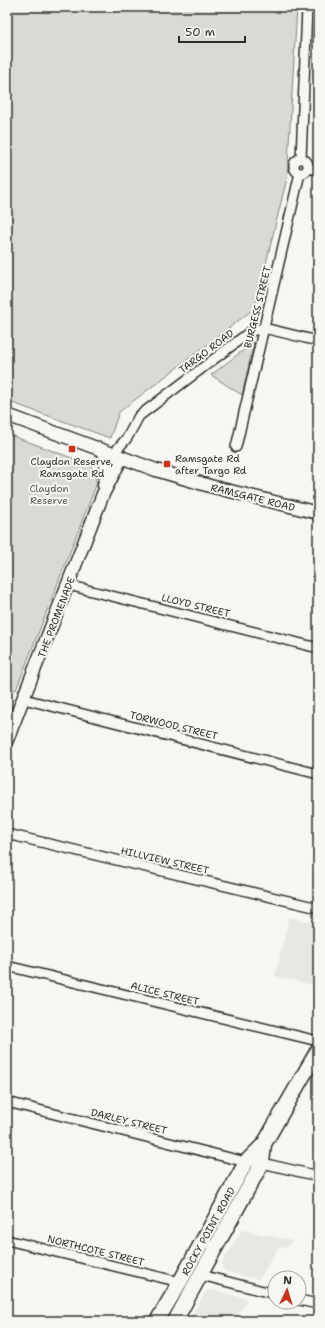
<svg xmlns="http://www.w3.org/2000/svg" width="325" height="1328" font-family="'Shantell Sans',sans-serif">
	<style>
		.built { fill: #e7e7e3 }
		.green { fill: #d9d9d5; stroke: #828280 }
		.lines { fill: none; stroke-linecap: round; stroke-linejoin: round }
		.street-casing { stroke: #2b2b2b; stroke-width: 12 }
		.secondary-casing { stroke: #2b2b2b; stroke-width: 15 }
		.primary-casing { stroke: #2b2b2b; stroke-width: 17 }
		.street { stroke: #f6f6f2; stroke-width: 9 }
		.secondary { stroke: #f6f6f2; stroke-width: 12 }
		.primary { stroke: #f6f6f2; stroke-width: 14 }
		.poi-dot { fill: #c8321e; stroke: #f6f6f2; stroke-width: 1.5 }
		.labels { text-anchor: middle; stroke-width: 4; stroke-linejoin: round; paint-order: stroke }
		.street-label { font-size: 10px; fill: #2b2b2b; stroke: #f6f6f2 }
		.poi-label { font-size: 10px; fill: #2b2b2b; stroke: #f6f6f2; text-anchor: start }
		.park-label { font-size: 10px; fill: #565656; stroke: #f6f6f2 }
	</style>
	<rect width="100%" height="100%" fill="#f6f6f2"/>
	<filter id="ink" filterUnits="userSpaceOnUse"><feTurbulence type="fractalNoise" baseFrequency=".025" numOctaves="2"/><feDisplacementMap in="SourceGraphic" scale="8" xChannelSelector="R" yChannelSelector="G"/><feConvolveMatrix kernelMatrix="1 2 1 2 8 2 1 2 1" color-interpolation-filters="sRGB"/></filter>
	<g filter="url(#ink)">
		<!-- built -->
		<path class="built" d="M 289,917 L 318,924 L 318,986 L 275,976 Z
			M 242,1230 L 292,1240 L 287,1248 L 279,1247 L 259,1279 L 226,1272 L 222,1268 L 222,1263 Z
			M 212,1290 L 245,1298 L 247,1300 L 234,1321 L 188,1321 L 206,1291 Z"/>
		<!-- green -->
		<path class="green" d="M 7,7 L 297,7 L 287,178 L 255,308 L 119,412 L 110,438 L 7,401 Z
			M 254,342 L 242,395 L 211,375 Z
			M 7,434 L 91,465 L 97,483 L 16,690 L 7,688 Z"/>
		<g class="lines">
			<defs>
				<path id="street" d="M 301,159 L 307,7
					M294 166a7 7 0 1 1 14 0a7 7 0 1 1-14 0Z
					M 308,168 L 318,170
					M 236,447 L 300,173
					M 113,454 L 127,438 L 139,416 L 251,331 L 264,328 L 318,341
					M 68,585 L 318,648
					M 24,699 L 318,774
					M 7,834 L 318,908
					M 7,966 L 318,1041
					M 7,1102 L 246,1162
					M 262,1163 L 318,1176
					M 7,1240 L 180,1282
					M 201,1275 L 275,1294
					M 299,1300 L 318,1304"/>
				<path id="secondary" d="M 7,415 L 156,470 L 210,486 L 318,513
					M 104,451 L 107,472 L 104,485
					M 7,740 L 103,494 L 122,457"/>
				<path id="primary" d="M 157,1321 L 180,1282 L 246,1162 L 264,1144 L 318,1050
					M 175,1321 L 262,1163 L 264,1144"/>
			</defs>
			<!-- street casing -->
			<use href="#street" class="street-casing"/>
			<!-- secondary casing -->
			<use href="#secondary" class="secondary-casing"/>
			<!-- primary casing -->
			<use href="#primary" class="primary-casing"/>
			<!-- street -->
			<use href="#street" class="street"/>
			<!-- secondary -->
			<use href="#secondary" class="secondary"/>
			<!-- primary -->
			<use href="#primary" class="primary"/>
		</g>
	</g>
	<!-- markers -->
	<g class="poi-dot">
		<rect x="68" y="445" width="8" height="8" rx="2"/>
		<rect x="163" y="460" width="8" height="8" rx="2"/>
	</g>
	<g class="labels">
		<!-- street labels -->
		<g class="street-label">
			<text transform="translate(257 307) rotate(-76)" y="4">BURGESS STREET</text>
			<text transform="translate(206 351) rotate(-37)" y="4">TARGO ROAD</text>
			<text transform="translate(253 497) rotate(14)" y="4">RAMSGATE ROAD</text>
			<text transform="translate(196 605) rotate(14)" y="4">LLOYD STREET</text>
			<text transform="translate(56 617) rotate(-69)" y="4">THE PROMENADE</text>
			<text transform="translate(174 725) rotate(14)" y="4">TORWOOD STREET</text>
			<text transform="translate(165 860) rotate(13)" y="4">HILLVIEW STREET</text>
			<text transform="translate(165 993) rotate(14)" y="4">ALICE STREET</text>
			<text transform="translate(129 1121) rotate(14)" y="4">DARLEY STREET</text>
			<text transform="translate(208 1231) rotate(-61)" y="4">ROCKY POINT ROAD</text>
			<text transform="translate(96 1250) rotate(14)" y="4">NORTHCOTE STREET</text>
		</g>
		<!-- poi labels -->
		<g class="poi-label">
			<text x="175" y="462">Ramsgate Rd<tspan x="175" dy="12">after Targo Rd</tspan></text>
			<text x="72" y="465" text-anchor="middle">Claydon Reserve,<tspan x="72" dy="12">Ramsgate Rd</tspan></text>
		</g>
		<!-- park labels -->
		<g class="park-label">
			<text x="49" y="492">Claydon<tspan x="49" dy="12">Reserve</tspan></text>
		</g>
	</g>
	<!-- margin -->
	<rect width="325" height="1328" fill="none" stroke="#f6f6f2" stroke-width="24"/>
	<rect x="12" y="12" width="301" height="1304" fill="none" stroke="#2b2b2b" stroke-width="1.5" filter="url(#ink)"/>
	<!-- north arrow -->
	<g transform="translate(287 1290) rotate(4)"><circle r="19" fill="#f6f6f2" stroke="#a5a5a2"/>
	<path d="M0-3L7 15L0 10L-7 15Z" fill="#c8321e"/>
	<text y="-6" font-size="11" font-weight="bold" text-anchor="middle" fill="#2b2b2b">N</text>
	</g>
	<!-- scale -->
	<path d="M179 36v6h66v-6" fill="none" stroke="#2b2b2b" stroke-width="2"/>
	<text x="185" y="36" font-size="12" fill="#2b2b2b" stroke="#f6f6f2" stroke-width="3" paint-order="stroke">50 m</text>
</svg>
